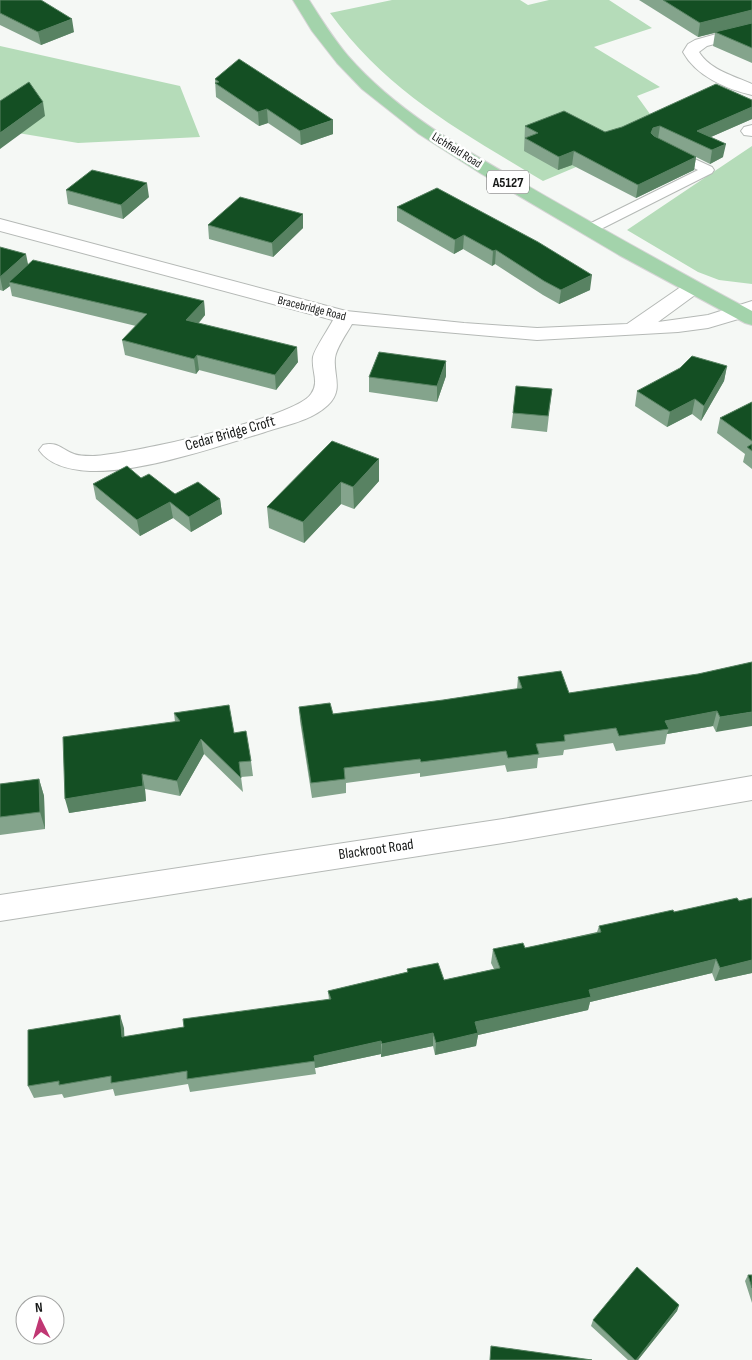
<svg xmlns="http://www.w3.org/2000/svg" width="752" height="1360" font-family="'Sofia Sans Condensed',sans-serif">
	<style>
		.green { fill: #b5dcb9 }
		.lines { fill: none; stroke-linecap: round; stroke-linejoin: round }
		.lane-casing { stroke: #b5b9b6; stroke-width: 2 }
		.street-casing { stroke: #b5b9b6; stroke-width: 2 }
		.primary-casing { stroke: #d5d5d5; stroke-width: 2 }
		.lane { fill: #fff; fill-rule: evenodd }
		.street { fill: #fff; fill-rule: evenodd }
		.primary { fill: #a3d3ab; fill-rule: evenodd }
		.wall { fill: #84a48c }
		.shaded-wall { fill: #588262 }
		.building { fill: #144f23; stroke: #588262 }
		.labels { text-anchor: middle; stroke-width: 5; stroke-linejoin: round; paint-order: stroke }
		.far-street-label { font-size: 12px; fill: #161817; stroke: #fff }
		.shield { fill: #fff; stroke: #5c5d5d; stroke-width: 1 }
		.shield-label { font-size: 14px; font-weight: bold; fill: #161817 }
		.street-label { font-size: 15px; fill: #161817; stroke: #fff }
	</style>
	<rect width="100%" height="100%" fill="#f5f8f5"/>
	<!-- green -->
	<path class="green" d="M 392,0 L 520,0 L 528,5 L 549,0 L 609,0 L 652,28 L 594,47 L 660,87 L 637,96 L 650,114 L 628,145 L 543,181 C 462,132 388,93 330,13 Z
		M 0,46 L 180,86 L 200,137 L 78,143 L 0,130 Z
		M 752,146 L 752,284 L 719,280 L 698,272 L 627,230 Z"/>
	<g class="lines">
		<defs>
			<path id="lane" d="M 673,149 L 712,167 L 714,170 L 712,173 L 595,232 L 585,232 L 583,229 L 585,226 L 698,170 L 669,156 L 667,153 L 669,150 Z"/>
			<path id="street" d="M 752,24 L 752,34 L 707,46 L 699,52 C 710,70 734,76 752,84 L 752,95 C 726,89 696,76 683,52 L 688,44 L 695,40 Z
				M 752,125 L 752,136 L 744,135 L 741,131 L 744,127 Z
				M 0,219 L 346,311 L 464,323 L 537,328 L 627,324 L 685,284 L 692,282 L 699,284 L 702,288 L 699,292 L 658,322 L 708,315 L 752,301 L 752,315 L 708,328 L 678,332 L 537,340 L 352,324 C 347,333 336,348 335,358 C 333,375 344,390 328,405 C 311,421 286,425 265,432 C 217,447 140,473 90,471 C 72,470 50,466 39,450 L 43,445 C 57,441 61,449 74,454 C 79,456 87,456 93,456 C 126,455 296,418 311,394 C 320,382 311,371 313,357 C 315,348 328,330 333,320 L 0,231 Z
				M 752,776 L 752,800 L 503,843 L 0,921 L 0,895 L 503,819 Z"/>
			<path id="primary" d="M 293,0 L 309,0 C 321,19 333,38 348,56 C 401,117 478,157 547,197 C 615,236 683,274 752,311 L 752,325 L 745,323 L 619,255 L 480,173 L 419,134 L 362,89 L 337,63 L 312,31 Z"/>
		</defs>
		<!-- lane casing -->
		<use href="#lane" class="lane-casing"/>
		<!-- street casing -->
		<use href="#street" class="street-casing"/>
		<!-- primary casing -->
		<use href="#primary" class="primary-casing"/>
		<!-- lane -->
		<use href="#lane" class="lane"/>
		<!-- street -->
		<use href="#street" class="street"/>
		<!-- primary -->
		<use href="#primary" class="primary"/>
	</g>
	<!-- wall -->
	<path class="wall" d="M 0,0 L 74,32 L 41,45 L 0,25 Z
		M 639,0 L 752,0 L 752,63 L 713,46 L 715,33 L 698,37 Z
		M 215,79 L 333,134 L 301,145 L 268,123 L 259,126 L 216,97 Z
		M 752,100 L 752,119 L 711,137 L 723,157 L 710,164 L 696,157 L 694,170 L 636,198 L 572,165 L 558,170 L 524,151 L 525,126 L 605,132 Z
		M 437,188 L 590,290 L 559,304 L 543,295 L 495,264 L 492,266 L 463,249 L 454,254 L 397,221 L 397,207 Z
		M 66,190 L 149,197 L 123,219 L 68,204 Z
		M 303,214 L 303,228 L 273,257 L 209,239 L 208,225 Z
		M 0,247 L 28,264 L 204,301 L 205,315 L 199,323 L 298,362 L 276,390 L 199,370 L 196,374 L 125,355 L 122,340 L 136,326 L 12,296 L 10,286 L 3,291 L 0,290 Z
		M 727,366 L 724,381 L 701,421 L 692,414 L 667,427 L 635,406 L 637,391 Z
		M 446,376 L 437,402 L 369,392 L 369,377 Z
		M 552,389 L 547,432 L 511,428 L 513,413 Z
		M 752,402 L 752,469 L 743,462 L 745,454 L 717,433 L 720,418 Z
		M 332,441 L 379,481 L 354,509 L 341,504 L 304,543 L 269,528 L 267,507 Z
		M 141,478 L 175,494 L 220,499 L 222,514 L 191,532 L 173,518 L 140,536 L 96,499 L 93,484 Z
		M 752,662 L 716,732 L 713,726 L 667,734 L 665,744 L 616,751 L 613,743 L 564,750 L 563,755 L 538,758 L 537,768 L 507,772 L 505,765 L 420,777 L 420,773 L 346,783 L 346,793 L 312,798 L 300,721 L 299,707 L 333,714 L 443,700 L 517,689 L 518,677 L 569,693 L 698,674 Z
		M 174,713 L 234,733 L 251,761 L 253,776 L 241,777 L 243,792 L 204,754 L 180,796 L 145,789 L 146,801 L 69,813 L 175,722 Z
		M 39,779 L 44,796 L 45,829 L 0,835 L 0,784 Z
		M 752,898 L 752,973 L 715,981 L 712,973 L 590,1002 L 588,1010 L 478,1035 L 476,1046 L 435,1055 L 433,1046 L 381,1057 L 381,1054 L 315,1068 L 316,1074 L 190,1092 L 188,1084 L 115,1096 L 113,1089 L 64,1098 L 62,1094 L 34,1098 L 28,1086 L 124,1028 L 124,1037 L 184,1027 L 329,1000 L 328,991 L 407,972 L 407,969 L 444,980 L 494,969 L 491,963 L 493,949 L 525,948 L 597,932 L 599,926 L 674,912 Z
		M 748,1275 L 752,1275 L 752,1303 L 745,1281 Z
		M 679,1305 L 677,1311 L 638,1360 L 628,1360 L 591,1326 L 593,1320 Z"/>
	<!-- shaded-wall -->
	<path class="shaded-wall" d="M 752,10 L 752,23 L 698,37 L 700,23 Z
		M 72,19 L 74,32 L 41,45 L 38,32 Z
		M 43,102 L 45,116 L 0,149 L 0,133 Z
		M 752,107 L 752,119 L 697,143 L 697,131 Z
		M 267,109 L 268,123 L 259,126 L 258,112 Z
		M 333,120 L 333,134 L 301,145 L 300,131 Z
		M 660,126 L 658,139 L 651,141 L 651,133 L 653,128 Z
		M 726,144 L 723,157 L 710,164 L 712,150 Z
		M 574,151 L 572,165 L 558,170 L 559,157 Z
		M 696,157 L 694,170 L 636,198 L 638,185 Z
		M 147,183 L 149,197 L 123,219 L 121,205 Z
		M 303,214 L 303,228 L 273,257 L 272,243 Z
		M 464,235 L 463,249 L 454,254 L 455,240 Z
		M 496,250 L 495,264 L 492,266 L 493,251 Z
		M 26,254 L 29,269 L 9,282 L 10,286 L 3,291 L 0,277 Z
		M 592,275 L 590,290 L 559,304 L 561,290 Z
		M 204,301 L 205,315 L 188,335 L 186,320 Z
		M 297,347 L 298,362 L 276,390 L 275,375 Z
		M 197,355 L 199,370 L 196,374 L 194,359 Z
		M 446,361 L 446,376 L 437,402 L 437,386 Z
		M 727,366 L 724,381 L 701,421 L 704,406 Z
		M 695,399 L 692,414 L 667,427 L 670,412 Z
		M 379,459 L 379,481 L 354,509 L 353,487 Z
		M 341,482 L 341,504 L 304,543 L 303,522 Z
		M 220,499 L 222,514 L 191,532 L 189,517 Z
		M 170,502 L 173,518 L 140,536 L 137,520 Z
		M 717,711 L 713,726 L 667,734 L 669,729 L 665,721 Z
		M 752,712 L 752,726 L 716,732 L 720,717 Z
		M 201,739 L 204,754 L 180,796 L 177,781 Z
		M 142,774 L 145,789 L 146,801 L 69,813 L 65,799 Z
		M 39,779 L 44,796 L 45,829 L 40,812 Z
		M 716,959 L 712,973 L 590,1002 L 588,1010 L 478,1035 L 476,1046 L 435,1055 L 436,1043 L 475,1022 L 589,990 Z
		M 752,960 L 752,973 L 715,981 L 720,968 Z
		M 120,1015 L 124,1028 L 125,1050 L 122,1037 Z
		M 433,1033 L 433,1046 L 381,1057 L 382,1044 Z
		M 381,1041 L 381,1054 L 315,1068 L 314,1056 Z
		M 679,1305 L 677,1311 L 638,1360 L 636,1360 Z"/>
	<!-- building -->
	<path class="building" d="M 0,0 L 41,0 L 72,19 L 38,32 L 0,13 Z
		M 663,0 L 752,0 L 752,10 L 700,23 Z
		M 752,23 L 752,48 L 715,32 Z
		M 239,59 L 333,120 L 300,131 L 267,109 L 258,112 L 215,83 L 219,82 L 215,79 Z
		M 29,82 L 43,102 L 0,133 L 0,101 Z
		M 716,84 L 752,100 L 752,107 L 697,131 L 726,144 L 712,150 L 660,126 L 653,128 L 651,133 L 654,136 L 696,157 L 638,185 L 574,151 L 559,157 L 525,138 L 538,133 L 525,126 L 564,111 L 605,132 L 622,127 Z
		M 92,170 L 147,183 L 121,205 L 66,190 Z
		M 437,188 L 538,242 L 592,275 L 561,290 L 544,281 L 496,250 L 493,251 L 464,235 L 455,240 L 397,207 Z
		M 240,197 L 303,214 L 272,243 L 208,225 Z
		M 0,247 L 26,254 L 0,277 Z
		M 33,260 L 204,301 L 186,320 L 297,347 L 275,375 L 197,355 L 194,359 L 122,340 L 147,314 L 9,282 Z
		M 379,352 L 446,361 L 437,386 L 369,377 Z
		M 692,356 L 727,366 L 704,406 L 695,399 L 670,412 L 637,391 L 680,368 Z
		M 516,386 L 552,389 L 548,416 L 513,413 Z
		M 752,402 L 752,441 L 720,418 Z
		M 332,441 L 379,459 L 353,487 L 341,482 L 303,522 L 267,507 Z
		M 752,444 L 752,451 L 747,447 Z
		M 127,466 L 141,478 L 149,474 L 175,494 L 198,482 L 220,499 L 189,517 L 170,502 L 137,520 L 93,484 Z
		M 752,662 L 752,712 L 720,717 L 717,711 L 665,721 L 669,729 L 619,736 L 616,728 L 564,735 L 565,741 L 536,744 L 539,754 L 508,758 L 506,751 L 421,762 L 420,759 L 344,768 L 345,779 L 311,783 L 299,707 L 330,703 L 333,714 L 443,700 L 522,688 L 518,677 L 561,671 L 569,693 L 698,674 Z
		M 229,705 L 234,733 L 246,731 L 251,761 L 239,762 L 241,778 L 201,739 L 177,781 L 142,774 L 143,786 L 65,799 L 63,737 L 180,721 L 174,713 Z
		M 39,779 L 40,812 L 0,817 L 0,784 Z
		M 737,898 L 739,901 L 752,898 L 752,960 L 720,968 L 716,959 L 589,990 L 591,997 L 475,1022 L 478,1033 L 436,1043 L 433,1033 L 382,1044 L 381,1041 L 314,1056 L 315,1061 L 187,1079 L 187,1071 L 111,1083 L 111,1076 L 59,1085 L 59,1081 L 28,1086 L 28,1030 L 120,1015 L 122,1037 L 184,1027 L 183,1019 L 331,999 L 328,991 L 408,972 L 407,969 L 438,963 L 444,980 L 500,968 L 493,949 L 523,943 L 525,948 L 601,932 L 599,926 L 673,910 L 674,912 Z
		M 637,1267 L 679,1305 L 636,1360 L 635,1360 L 593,1320 Z
		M 748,1275 L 752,1275 L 752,1288 Z
		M 491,1346 L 592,1360 L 490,1360 Z"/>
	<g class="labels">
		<!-- far-street labels -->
		<g class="far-street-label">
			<text transform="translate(457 150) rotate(32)" y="4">Lichfield Road</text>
			<text transform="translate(312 308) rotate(14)" y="4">Bracebridge Road</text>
		</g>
		<!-- shield labels -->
		<rect class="shield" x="487" y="170.5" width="42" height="23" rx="4"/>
		<g class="shield-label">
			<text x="508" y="187">A5127</text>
		</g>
		<!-- street labels -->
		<g class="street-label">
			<text transform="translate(230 433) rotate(-16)" y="5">Cedar Bridge Croft</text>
			<text transform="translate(376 849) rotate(-8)" y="5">Blackroot Road</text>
		</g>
	</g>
	<!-- north arrow -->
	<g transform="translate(40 1320) rotate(355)"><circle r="24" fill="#ffffff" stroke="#a2a3a2"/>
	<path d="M0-4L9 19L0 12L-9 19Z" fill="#c03773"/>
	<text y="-8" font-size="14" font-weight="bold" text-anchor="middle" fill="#161817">N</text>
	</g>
</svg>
